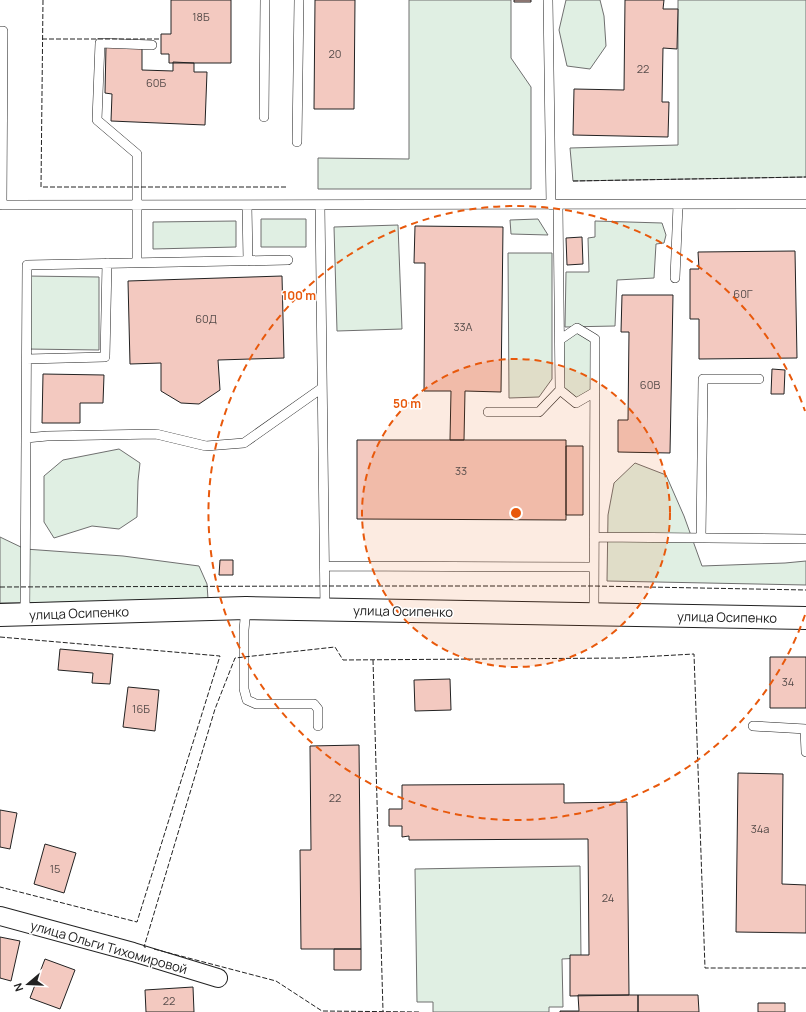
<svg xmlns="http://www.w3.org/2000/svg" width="806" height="1012" font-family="Manrope,sans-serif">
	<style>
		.green { fill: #e0efe3; stroke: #6f6f6f }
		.building { fill: #f3c9c0; stroke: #222 }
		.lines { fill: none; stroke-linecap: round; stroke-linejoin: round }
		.service-casing { stroke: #222; stroke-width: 10 }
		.minor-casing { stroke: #222; stroke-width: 20 }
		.tertiary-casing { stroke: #222; stroke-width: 24 }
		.service { stroke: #fff; stroke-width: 9 }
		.minor { stroke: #fff; stroke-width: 18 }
		.tertiary { stroke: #fff; stroke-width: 22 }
		.fence { stroke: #222; stroke-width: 1; stroke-dasharray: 5 2; stroke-linecap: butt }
		.ring { fill: none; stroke: #e8590c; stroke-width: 2; stroke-dasharray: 7 5 }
		.labels { text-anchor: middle; stroke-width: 3; stroke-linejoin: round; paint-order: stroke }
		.number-label { font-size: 11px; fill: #564c4a }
		.street-label { font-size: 13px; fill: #222; stroke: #fff }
		.centre { fill: #e8590c; stroke: #fff; stroke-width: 2 }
		.ring-label { font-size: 12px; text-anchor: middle; font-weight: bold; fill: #e8590c; stroke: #fff; stroke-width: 3; stroke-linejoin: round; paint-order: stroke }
	</style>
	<rect width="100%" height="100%" fill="#fff"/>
	<!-- green -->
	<path class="green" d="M 409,0 L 511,0 L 511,58 L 531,87 L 531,189 L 318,189 L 318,158 L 409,159 Z
		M 566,0 L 600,0 L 604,16 L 606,46 L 590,69 L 567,66 L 559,30 Z
		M 678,0 L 806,0 L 806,177 L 573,181 L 570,148 L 678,145 Z
		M 261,219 L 306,219 L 306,247 L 261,247 Z
		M 538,219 L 548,235 L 511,234 L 510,220 Z
		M 236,221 L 236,247 L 153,249 L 153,222 Z
		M 595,221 L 662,223 L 666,235 L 664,243 L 656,244 L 654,278 L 617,280 L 615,326 L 565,327 L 566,272 L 589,272 L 588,238 L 595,237 Z
		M 398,225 L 402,329 L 337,331 L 334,227 Z
		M 508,253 L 552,253 L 552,379 L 539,397 L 509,398 Z
		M 27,276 L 99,277 L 99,350 L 26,349 Z
		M 577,328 L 595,339 L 595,392 L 576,403 L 560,390 L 561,339 Z
		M 119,449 L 140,463 L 138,481 L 137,517 L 119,529 L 92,526 L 54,538 L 44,522 L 44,476 L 63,460 Z
		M 635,463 L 666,475 L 684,516 L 702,566 L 785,563 L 806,561 L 806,585 L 607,581 L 608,515 L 614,483 Z
		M 0,537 L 25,549 L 123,556 L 199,566 L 207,584 L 208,599 L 185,601 L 0,603 Z
		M 580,866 L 581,958 L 562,959 L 563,1007 L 549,1007 L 549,1012 L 433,1012 L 433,1002 L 417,1002 L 415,869 Z"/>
	<!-- building -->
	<path class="building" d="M 171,0 L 231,0 L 231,63 L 169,63 L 169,54 L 161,54 L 161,34 L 171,34 Z
		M 315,0 L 355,0 L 354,109 L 314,109 Z
		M 514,0 L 531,0 L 531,2 L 514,2 Z
		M 625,0 L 664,0 L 663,9 L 678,9 L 677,49 L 663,48 L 662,102 L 669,102 L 668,137 L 573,135 L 574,89 L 624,90 Z
		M 106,46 L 142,48 L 142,70 L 173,71 L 173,62 L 194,63 L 194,72 L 207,72 L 205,125 L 111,121 L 112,94 L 105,93 Z
		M 415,226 L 503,227 L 501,392 L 465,391 L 464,440 L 450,440 L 451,391 L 424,391 L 425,263 L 414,263 Z
		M 582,237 L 583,264 L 567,265 L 566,238 Z
		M 795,251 L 797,358 L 699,359 L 699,319 L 690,319 L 690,269 L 699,269 L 698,252 Z
		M 282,276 L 284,358 L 218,360 L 220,390 L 199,404 L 181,403 L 161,391 L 161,363 L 130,364 L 128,281 Z
		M 622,295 L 673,295 L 670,453 L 618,452 L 618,420 L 628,420 L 629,332 L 621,332 Z
		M 772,369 L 785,370 L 784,394 L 771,394 Z
		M 43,374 L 104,375 L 103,403 L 80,403 L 80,423 L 42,423 Z
		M 357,440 L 566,440 L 566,520 L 357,519 Z
		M 566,446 L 583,446 L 583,515 L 566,515 Z
		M 220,560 L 233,560 L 233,575 L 219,575 Z
		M 60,649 L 113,654 L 110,684 L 92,683 L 93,673 L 58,670 Z
		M 770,657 L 806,657 L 806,708 L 770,708 Z
		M 450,679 L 451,710 L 415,711 L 414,680 Z
		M 128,687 L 159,690 L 155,731 L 123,727 Z
		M 359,745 L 361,949 L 301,949 L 300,850 L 311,850 L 310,746 Z
		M 738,773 L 783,774 L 782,884 L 806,885 L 806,933 L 736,932 Z
		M 564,784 L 564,803 L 627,802 L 629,995 L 570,996 L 570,955 L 589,955 L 588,839 L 409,840 L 409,836 L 402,837 L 402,826 L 389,826 L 389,809 L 402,809 L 402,785 Z
		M 0,810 L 17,813 L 10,849 L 0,847 Z
		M 45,844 L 76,853 L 64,893 L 34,884 Z
		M 0,937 L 20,941 L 11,981 L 0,978 Z
		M 334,949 L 361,949 L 361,970 L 334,970 Z
		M 45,959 L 75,970 L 60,1009 L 30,998 Z
		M 193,987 L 194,1012 L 146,1012 L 145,990 Z
		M 578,995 L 638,995 L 638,1012 L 560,1012 L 560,1011 L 579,1011 Z
		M 638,995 L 698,995 L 699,1012 L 638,1012 Z
		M 758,1003 L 785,1003 L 785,1012 L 758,1012 Z"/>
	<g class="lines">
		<defs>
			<path id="service" d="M 548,0 L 551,205
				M 0,31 L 3,31 L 2,205 L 806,204
				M 264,117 L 265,0
				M 297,142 L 299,0
				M 247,205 L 248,261
				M 320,205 L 325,610
				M 558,205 L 560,390 L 576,403 L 595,392
				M 137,263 L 137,154 L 97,120 L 100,43 L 152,45
				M 675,278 L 678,205
				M 561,339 L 577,328 L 595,339 L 594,614
				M 27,359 L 105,357 L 107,263
				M 488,412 L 539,412 L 560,390
				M 26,438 L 47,436 L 156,434 L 206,446 L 244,443 L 322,388
				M 594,537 L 806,539
				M 701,538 L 703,379 L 759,379
				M 325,566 L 594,567
				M 246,608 L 244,630 L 244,689 L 247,700 L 256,704 L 314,704 L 318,709 L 318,726
				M 25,615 L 27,265 L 288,260
				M 753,726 L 806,729
				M 805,729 L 806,752"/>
			<path id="minor" d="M 0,916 L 133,952 L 218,978"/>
			<path id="tertiary" d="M 0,615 L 246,608 L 806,618"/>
		</defs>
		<!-- service casing -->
		<use href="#service" class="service-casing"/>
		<!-- minor casing -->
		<use href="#minor" class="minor-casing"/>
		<!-- tertiary casing -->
		<use href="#tertiary" class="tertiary-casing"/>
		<!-- service -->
		<use href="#service" class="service"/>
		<!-- minor -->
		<use href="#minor" class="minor"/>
		<!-- tertiary -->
		<use href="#tertiary" class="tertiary"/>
		<!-- fence -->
		<path class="fence" d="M 43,0 L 41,187 L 286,187
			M 42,39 L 161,39
			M 573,181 L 806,177
			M 0,587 L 325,586 L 594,586 L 806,590
			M 0,637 L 220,656 L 137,922 L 0,887
			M 373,660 L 383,1011
			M 146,947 L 144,947 L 215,709 L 235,658 L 335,647 L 343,660 L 622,658 L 694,654 L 705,968 L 806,968
			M 154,949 L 276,981 L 322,1011 L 420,1012"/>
	</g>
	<!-- distance rings -->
	<circle cx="516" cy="513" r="154" fill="#e8590c" fill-opacity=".12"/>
	<g class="ring">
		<circle cx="516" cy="513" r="154"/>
		<path d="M805 615A307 307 0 1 1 805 411"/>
	</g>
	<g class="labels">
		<!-- number labels -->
		<g class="number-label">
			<text x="201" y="21">18Б</text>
			<text x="335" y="58">20</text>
			<text x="643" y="73">22</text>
			<text x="156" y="87">60Б</text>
			<text x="743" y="298">60Г</text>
			<text x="206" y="323">60Д</text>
			<text x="463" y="331">33А</text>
			<text x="650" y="389">60В</text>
			<text x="461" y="475">33</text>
			<text x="788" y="686">34</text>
			<text x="141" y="713">16Б</text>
			<text x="335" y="802">22</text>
			<text x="760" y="833">34а</text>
			<text x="55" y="873">15</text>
			<text x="608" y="902">24</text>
			<text x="169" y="1005">22</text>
		</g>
		<!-- street labels -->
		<g class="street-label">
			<text transform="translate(403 611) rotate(1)" y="5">улица Осипенко</text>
			<text transform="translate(79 613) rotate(-2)" y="5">улица Осипенко</text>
			<text transform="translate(727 617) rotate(1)" y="5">улица Осипенко</text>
			<text transform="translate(109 947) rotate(16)" y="5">улица Ольги Тихомировой</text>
		</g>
	</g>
	<circle cx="516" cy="513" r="6" class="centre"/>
	<g class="ring-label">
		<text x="299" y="300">100 m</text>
		<text x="407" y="408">50 m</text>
	</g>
	<!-- north arrow -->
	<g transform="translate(28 984) rotate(251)" stroke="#ffffff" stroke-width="3" paint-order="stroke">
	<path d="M0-3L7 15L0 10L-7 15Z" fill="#222222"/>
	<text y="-6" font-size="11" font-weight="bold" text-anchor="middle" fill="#222222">N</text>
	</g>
</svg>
